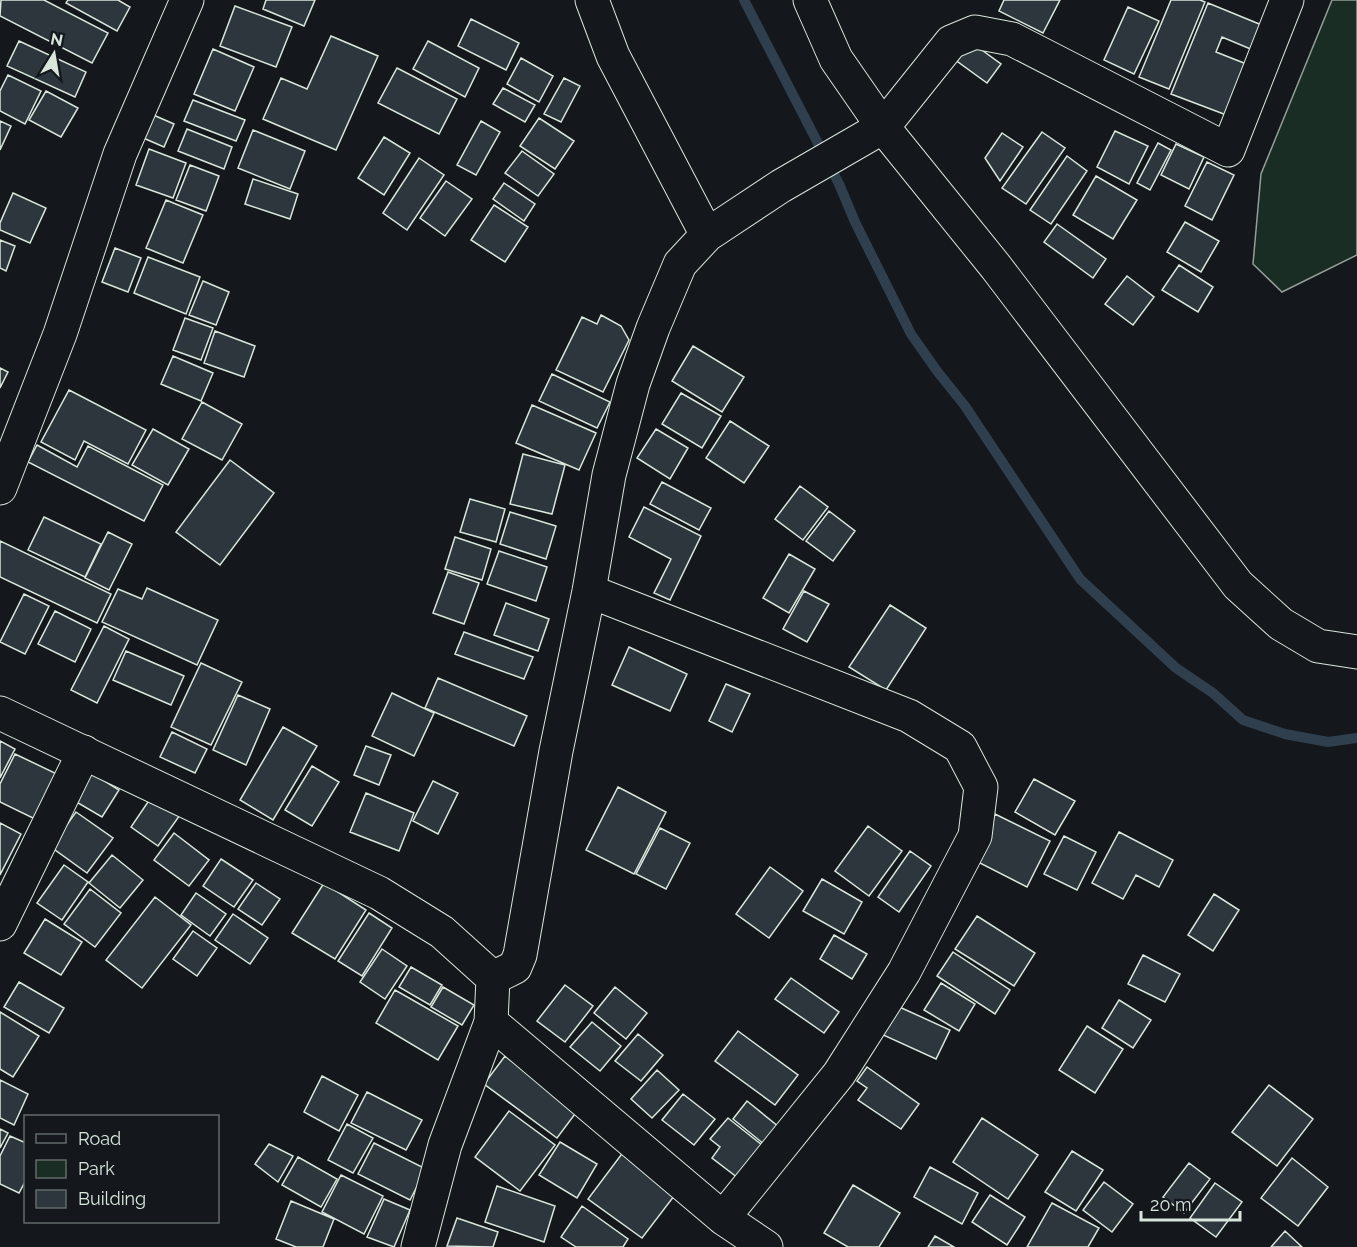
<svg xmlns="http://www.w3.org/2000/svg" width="1357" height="1247" font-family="Raleway,sans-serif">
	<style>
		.green { fill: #1a2d24; stroke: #939e99; stroke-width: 1.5 }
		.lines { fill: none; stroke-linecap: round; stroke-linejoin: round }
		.stream { stroke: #2f3f4d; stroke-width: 10 }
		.building { fill: #2c363c; stroke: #d8e6dc; stroke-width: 1.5 }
		.minor-casing { stroke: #d8e6dc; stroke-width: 35 }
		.major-casing { stroke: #d8e6dc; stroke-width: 35 }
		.minor { stroke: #14181c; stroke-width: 33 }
		.major { stroke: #14181c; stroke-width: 33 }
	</style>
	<rect width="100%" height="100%" fill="#14181c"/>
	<!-- green -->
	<path class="green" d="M 1332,0 L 1357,0 L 1357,255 L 1282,292 L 1253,264 L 1261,174 Z"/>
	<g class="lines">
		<!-- stream -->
		<path class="stream" d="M 744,0 L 839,184 L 855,222 L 911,334 L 937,371 L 965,406 L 1080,579 L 1176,668 L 1213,693 L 1243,720 L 1285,734 L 1328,742 L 1357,738"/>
	</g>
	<!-- building -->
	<path class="building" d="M 1,0 L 44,0 L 108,33 L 92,63 L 0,16 Z
		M 68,0 L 118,0 L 130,7 L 117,31 L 66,3 Z
		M 266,0 L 315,0 L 304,26 L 263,9 Z
		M 1004,0 L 1060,0 L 1043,33 L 999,11 Z
		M 1171,0 L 1200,0 L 1205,2 L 1169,89 L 1139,77 Z
		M 1208,3 L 1269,28 L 1260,53 L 1222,37 L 1216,52 L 1249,65 L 1229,116 L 1171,94 Z
		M 235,6 L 292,27 L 276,67 L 220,46 Z
		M 1128,7 L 1159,21 L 1134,74 L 1104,60 Z
		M 471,19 L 519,43 L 506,70 L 458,46 Z
		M 331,36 L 378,56 L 336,150 L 263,119 L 281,78 L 307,89 Z
		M 968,40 L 1001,64 L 987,83 L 954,59 Z
		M 19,41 L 86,72 L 75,97 L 7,66 Z
		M 428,41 L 479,68 L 465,97 L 413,69 Z
		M 213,49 L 254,67 L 235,111 L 194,94 Z
		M 521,58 L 553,76 L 539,102 L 507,84 Z
		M 397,68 L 457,99 L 439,134 L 378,103 Z
		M 8,75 L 41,91 L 25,124 L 0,111 L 0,91 Z
		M 564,78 L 580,86 L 561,122 L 544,114 Z
		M 503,88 L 535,105 L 525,122 L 493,104 Z
		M 46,91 L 78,108 L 61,137 L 29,120 Z
		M 193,100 L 245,120 L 236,141 L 184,121 Z
		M 151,114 L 174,124 L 164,147 L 141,137 Z
		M 539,118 L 574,141 L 555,169 L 520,146 Z
		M 0,121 L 11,126 L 0,150 Z
		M 481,121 L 500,132 L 476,175 L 457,165 Z
		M 187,129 L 232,147 L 224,169 L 178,151 Z
		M 253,130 L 305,151 L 290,189 L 238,168 Z
		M 1115,131 L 1148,146 L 1129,184 L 1097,167 Z
		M 1042,132 L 1065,148 L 1026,204 L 1002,188 Z
		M 1002,133 L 1023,147 L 1000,181 L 985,158 Z
		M 384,137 L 410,153 L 384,195 L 358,178 Z
		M 1158,143 L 1171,150 L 1150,190 L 1137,183 Z
		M 1176,144 L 1204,157 L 1189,189 L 1161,175 Z
		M 149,149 L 186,163 L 173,198 L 136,185 Z
		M 522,151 L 554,174 L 538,196 L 505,173 Z
		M 1067,156 L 1087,171 L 1051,224 L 1030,210 Z
		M 419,158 L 444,175 L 407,230 L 383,213 Z
		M 1207,162 L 1234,175 L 1212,220 L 1185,206 Z
		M 190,165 L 219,176 L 206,211 L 176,200 Z
		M 1096,176 L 1137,200 L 1113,239 L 1073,215 Z
		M 253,179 L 298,194 L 290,219 L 245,204 Z
		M 446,181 L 472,199 L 445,236 L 420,218 Z
		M 504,183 L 535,204 L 524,221 L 493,199 Z
		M 13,193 L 46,208 L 30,243 L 0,230 L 0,223 Z
		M 166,200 L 203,215 L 183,263 L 146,248 Z
		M 494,205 L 528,227 L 505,262 L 471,240 Z
		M 1185,222 L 1219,241 L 1201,272 L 1167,252 Z
		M 1057,224 L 1106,259 L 1093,278 L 1044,242 Z
		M 0,240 L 15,246 L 6,271 L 0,268 Z
		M 115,248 L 141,258 L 128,292 L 102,282 Z
		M 148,257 L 200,277 L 186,314 L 134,293 Z
		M 1179,265 L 1213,287 L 1198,312 L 1162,290 Z
		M 1127,276 L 1154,297 L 1133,325 L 1105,304 Z
		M 203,281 L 229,292 L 216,325 L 189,315 Z
		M 601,315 L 621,326 L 629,340 L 603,392 L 556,370 L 582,317 L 597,324 Z
		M 185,318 L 213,328 L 201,360 L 173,350 Z
		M 215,331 L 255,346 L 244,377 L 204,363 Z
		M 693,346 L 744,377 L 722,412 L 672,381 Z
		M 173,356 L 213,373 L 201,401 L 161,384 Z
		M 0,368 L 8,372 L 0,388 Z
		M 552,374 L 610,402 L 597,428 L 539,401 Z
		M 69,390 L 146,430 L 128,464 L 84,441 L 75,460 L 41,442 Z
		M 681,393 L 721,416 L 702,448 L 662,424 Z
		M 202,402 L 242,424 L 222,460 L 182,439 Z
		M 532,405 L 596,433 L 579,470 L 516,443 Z
		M 730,421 L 769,446 L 744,483 L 706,458 Z
		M 153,429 L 189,449 L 168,485 L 132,465 Z
		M 656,429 L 688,448 L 670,479 L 637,458 Z
		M 37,445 L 77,467 L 88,446 L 163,485 L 144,521 L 28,462 Z
		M 523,454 L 565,465 L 552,514 L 510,504 Z
		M 230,460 L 274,493 L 220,565 L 176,532 Z
		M 662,482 L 711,508 L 699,530 L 650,504 Z
		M 800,486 L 828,507 L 803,540 L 775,519 Z
		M 470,499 L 505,509 L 496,542 L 460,532 Z
		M 644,507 L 701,536 L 670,600 L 654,593 L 671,559 L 629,537 Z
		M 829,511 L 855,531 L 833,561 L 806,541 Z
		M 510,512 L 556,526 L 546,559 L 500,544 Z
		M 44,517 L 101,544 L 85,577 L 28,550 Z
		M 108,532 L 132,544 L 109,590 L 85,578 Z
		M 455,537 L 491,549 L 482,580 L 445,569 Z
		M 0,541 L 111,594 L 97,623 L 0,577 Z
		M 499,551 L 547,567 L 536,601 L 487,584 Z
		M 789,554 L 815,569 L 789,613 L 763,598 Z
		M 448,572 L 479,583 L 464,624 L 433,613 Z
		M 147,588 L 218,620 L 197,665 L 102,622 L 118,589 L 142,599 Z
		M 804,591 L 829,604 L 807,642 L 783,629 Z
		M 24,594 L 49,606 L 25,654 L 0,642 Z
		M 506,603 L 549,619 L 538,651 L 494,635 Z
		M 890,605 L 926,628 L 886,690 L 849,667 Z
		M 55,611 L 91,629 L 75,662 L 38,644 Z
		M 104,626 L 129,639 L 97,703 L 71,690 Z
		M 464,632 L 533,657 L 524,679 L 455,654 Z
		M 629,647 L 687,674 L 670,711 L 612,685 Z
		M 126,651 L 184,676 L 171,705 L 113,680 Z
		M 201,663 L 242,682 L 211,745 L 171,727 Z
		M 438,678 L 527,716 L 514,746 L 425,708 Z
		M 726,684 L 750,694 L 732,732 L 709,721 Z
		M 392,693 L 434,713 L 414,756 L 372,736 Z
		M 238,695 L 270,709 L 246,765 L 213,750 Z
		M 283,727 L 317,746 L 273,820 L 240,800 Z
		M 172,732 L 207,749 L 195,773 L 160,757 Z
		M 0,741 L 15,749 L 0,778 Z
		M 366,746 L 391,755 L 379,785 L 354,775 Z
		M 15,754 L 59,775 L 37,820 L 0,802 L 0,784 Z
		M 312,766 L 339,782 L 312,826 L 285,810 Z
		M 90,772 L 119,790 L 102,817 L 73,800 Z
		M 1034,779 L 1075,801 L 1055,835 L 1015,812 Z
		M 433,781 L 458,793 L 438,834 L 413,821 Z
		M 618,787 L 666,812 L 634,874 L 586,850 Z
		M 366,793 L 414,813 L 399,851 L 350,832 Z
		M 152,796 L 180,815 L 158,846 L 131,827 Z
		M 76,812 L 113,838 L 87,873 L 51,847 Z
		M 995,814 L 1050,841 L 1027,887 L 972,859 Z
		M 0,823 L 21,834 L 0,875 Z
		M 868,826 L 902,851 L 869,896 L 835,871 Z
		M 660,828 L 690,843 L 666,889 L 636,874 Z
		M 1119,832 L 1173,860 L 1159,887 L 1136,875 L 1123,899 L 1092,883 Z
		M 174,833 L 209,860 L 189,886 L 154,860 Z
		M 1064,836 L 1096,852 L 1077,890 L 1044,874 Z
		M 910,851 L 931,866 L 899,912 L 878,897 Z
		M 112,855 L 143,880 L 120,908 L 89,883 Z
		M 221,859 L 253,880 L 234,907 L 203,886 Z
		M 64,865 L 88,882 L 62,920 L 37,903 Z
		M 770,867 L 803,891 L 769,938 L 736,914 Z
		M 822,879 L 862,902 L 844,934 L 803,911 Z
		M 256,883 L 280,899 L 262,925 L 238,909 Z
		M 324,883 L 366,910 L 335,959 L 292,933 Z
		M 90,889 L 121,913 L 95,947 L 64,924 Z
		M 196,893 L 226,914 L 210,936 L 181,915 Z
		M 1214,894 L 1239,910 L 1213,951 L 1188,935 Z
		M 155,897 L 191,925 L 142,988 L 106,960 Z
		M 369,913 L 392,928 L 362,976 L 338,961 Z
		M 233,914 L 268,938 L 250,964 L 215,940 Z
		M 977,916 L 1035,953 L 1014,986 L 955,949 Z
		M 45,919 L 82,942 L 61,975 L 24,953 Z
		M 193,931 L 217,948 L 197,976 L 173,959 Z
		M 834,935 L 867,954 L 852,979 L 820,959 Z
		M 382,949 L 407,966 L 385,999 L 360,982 Z
		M 953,952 L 1010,990 L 995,1014 L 937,976 Z
		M 1143,955 L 1180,974 L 1165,1002 L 1128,984 Z
		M 411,967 L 442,985 L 430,1005 L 399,987 Z
		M 791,978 L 839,1012 L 824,1033 L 775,999 Z
		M 19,982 L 64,1008 L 49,1033 L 4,1007 Z
		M 941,983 L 975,1004 L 959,1031 L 924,1010 Z
		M 565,985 L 593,1006 L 565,1042 L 537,1021 Z
		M 443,987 L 474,1005 L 462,1025 L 431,1007 Z
		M 615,987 L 647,1013 L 626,1039 L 594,1013 Z
		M 395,990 L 458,1026 L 438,1060 L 376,1023 Z
		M 1119,1000 L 1151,1020 L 1133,1048 L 1102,1028 Z
		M 895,1005 L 950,1030 L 936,1059 L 881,1034 Z
		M 0,1012 L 39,1036 L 13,1077 L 0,1069 Z
		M 592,1022 L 621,1046 L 600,1071 L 570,1047 Z
		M 1087,1026 L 1123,1049 L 1095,1093 L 1059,1070 Z
		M 738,1031 L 798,1075 L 775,1105 L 715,1061 Z
		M 638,1034 L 663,1055 L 641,1081 L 615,1061 Z
		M 505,1056 L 578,1110 L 557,1138 L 484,1084 Z
		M 867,1067 L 919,1104 L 901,1129 L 858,1100 L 867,1088 L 857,1081 Z
		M 657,1070 L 679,1090 L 652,1118 L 631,1099 Z
		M 322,1076 L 358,1095 L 339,1131 L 304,1112 Z
		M 0,1080 L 28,1094 L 14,1125 L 0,1118 Z
		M 1269,1085 L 1313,1119 L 1277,1166 L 1232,1132 Z
		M 367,1092 L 422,1120 L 406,1150 L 351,1123 Z
		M 683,1094 L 715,1119 L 694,1145 L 662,1120 Z
		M 747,1101 L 784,1131 L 770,1149 L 733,1119 Z
		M 509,1111 L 555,1145 L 520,1191 L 475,1157 Z
		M 728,1118 L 767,1149 L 742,1181 L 712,1158 L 720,1147 L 710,1139 Z
		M 982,1118 L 1038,1155 L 1008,1199 L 953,1162 Z
		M 347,1124 L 373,1138 L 353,1173 L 328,1160 Z
		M 0,1129 L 8,1133 L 0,1148 Z
		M 10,1136 L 26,1143 L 26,1180 L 19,1193 L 0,1184 L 0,1156 Z
		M 560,1142 L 597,1164 L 577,1198 L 539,1175 Z
		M 374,1143 L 426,1169 L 410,1200 L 358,1174 Z
		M 269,1144 L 293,1156 L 278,1182 L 255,1164 Z
		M 627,1147 L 681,1187 L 642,1238 L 588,1199 Z
		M 1072,1151 L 1103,1170 L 1076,1211 L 1045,1192 Z
		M 298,1157 L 337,1179 L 321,1207 L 282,1185 Z
		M 1292,1158 L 1328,1187 L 1298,1226 L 1261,1198 Z
		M 1189,1163 L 1210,1179 L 1184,1213 L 1163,1197 Z
		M 930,1167 L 978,1193 L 962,1224 L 914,1197 Z
		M 341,1175 L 383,1196 L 364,1234 L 322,1212 Z
		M 1104,1182 L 1133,1204 L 1112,1232 L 1083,1210 Z
		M 1215,1183 L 1242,1202 L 1216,1237 L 1190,1218 Z
		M 853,1185 L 900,1213 L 879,1247 L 848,1247 L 824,1233 Z
		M 497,1186 L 555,1206 L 544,1242 L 485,1222 Z
		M 990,1195 L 1025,1217 L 1007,1245 L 972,1222 Z
		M 384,1199 L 410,1210 L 394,1247 L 367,1237 Z
		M 291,1201 L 334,1219 L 323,1247 L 296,1247 L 276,1239 Z
		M 1052,1203 L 1099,1228 L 1088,1247 L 1027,1247 Z
		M 582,1206 L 628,1239 L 623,1247 L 576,1247 L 561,1237 Z
		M 457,1218 L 498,1232 L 493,1247 L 447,1246 Z
		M 1285,1231 L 1302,1247 L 1271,1247 Z
		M 935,1236 L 954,1247 L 928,1247 Z"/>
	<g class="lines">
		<defs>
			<path id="minor" d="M 592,0 L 613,56 L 707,235
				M 810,0 L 836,59 L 883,127 L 996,267 L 1238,585 L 1281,624 L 1318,646 L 1357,652
				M 589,591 L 909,716 L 960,747 L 981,787 L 975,836 L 904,972 L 839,1074 L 723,1218
				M 0,924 L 84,752
				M 493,978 L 515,967 L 520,955 L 556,751 L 589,591 L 609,475 L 633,384 L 653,328 L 680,264 L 707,235 L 781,186 L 883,127 L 951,42 L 975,32 L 1012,39 L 1228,150 L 1287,0
				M 491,1022 L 723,1218 L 766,1247"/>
			<path id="major" d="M 0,488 L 60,334 L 120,154 L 187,0
				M 0,713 L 379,893 L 442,932 L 493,978 L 491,1022 L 445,1145 L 418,1247"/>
		</defs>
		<!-- minor casing -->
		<use href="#minor" class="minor-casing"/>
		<!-- major casing -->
		<use href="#major" class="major-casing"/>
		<!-- minor -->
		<use href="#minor" class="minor"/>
		<!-- major -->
		<use href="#major" class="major"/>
	</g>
	<!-- legend -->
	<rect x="24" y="1115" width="195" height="108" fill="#14181c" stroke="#626a69" stroke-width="1.5"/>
	<rect x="36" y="1134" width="30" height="9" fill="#14181c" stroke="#626a69" stroke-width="1.5"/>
	<text x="78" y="1145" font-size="18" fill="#d8e6dc">Road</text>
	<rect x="36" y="1160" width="30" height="18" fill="#1a2d24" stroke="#626a69" stroke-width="1.5"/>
	<text x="78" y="1175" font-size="18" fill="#d8e6dc">Park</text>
	<rect x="36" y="1190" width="30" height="18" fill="#2c363c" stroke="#626a69" stroke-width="1.5"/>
	<text x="78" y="1205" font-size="18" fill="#d8e6dc">Building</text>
	<!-- north arrow -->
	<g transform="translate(54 54) rotate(11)" stroke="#14181c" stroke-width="4.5" paint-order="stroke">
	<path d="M0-4.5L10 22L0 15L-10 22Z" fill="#d8e6dc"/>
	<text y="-9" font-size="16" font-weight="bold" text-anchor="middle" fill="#d8e6dc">N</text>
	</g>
	<!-- scale -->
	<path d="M1141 1211v9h99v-9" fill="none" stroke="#d8e6dc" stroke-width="3"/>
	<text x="1150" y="1211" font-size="18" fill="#d8e6dc" stroke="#14181c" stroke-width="4.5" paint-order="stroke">20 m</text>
</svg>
